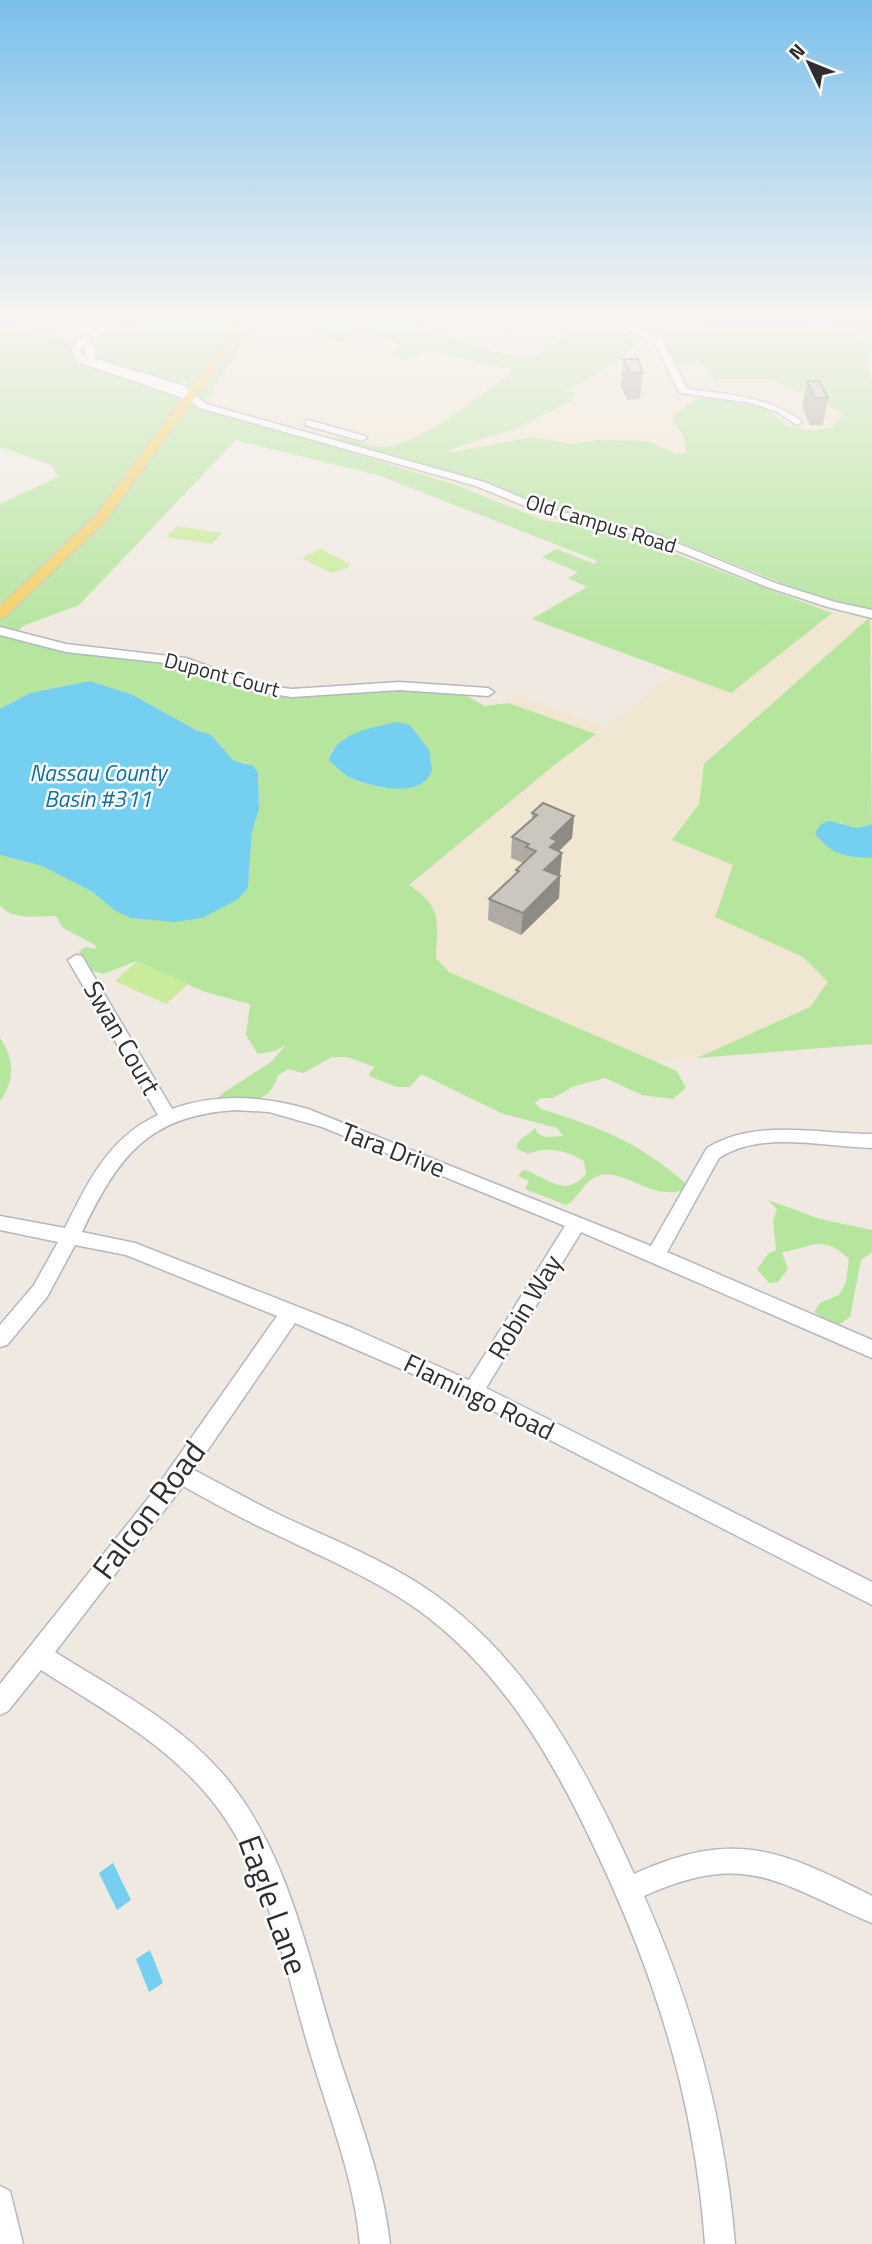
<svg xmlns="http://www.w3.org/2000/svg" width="872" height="2244" font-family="'Titillium Web',sans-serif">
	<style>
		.education { fill: #f0e6d1 }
		.medical { fill: #f5dfe0 }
		.green { fill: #b6e59e; fill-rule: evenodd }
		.pitch { fill: #c9ec9a }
		.water { fill: #75cff0 }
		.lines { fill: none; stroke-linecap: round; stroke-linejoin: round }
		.minor-casing { stroke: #b4b7c1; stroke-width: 3 }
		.major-casing { stroke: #c9c9c9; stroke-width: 3 }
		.minor { fill: #fff; fill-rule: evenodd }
		.major { fill: #f2d163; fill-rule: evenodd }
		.wall { fill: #afaba4 }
		.shaded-wall { fill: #8e8b86 }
		.building { fill: #cbc7bf; stroke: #8e8b86; stroke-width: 2 }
		.labels { text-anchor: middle; stroke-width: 5; stroke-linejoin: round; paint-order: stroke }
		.far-street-label { font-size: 21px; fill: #2e2e2e; stroke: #fff }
		.far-water-label { font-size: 23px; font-style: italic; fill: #0d6fa3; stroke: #fff }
		.street-label { font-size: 26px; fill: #2e2e2e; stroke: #fff }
		.near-street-label { font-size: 32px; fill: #2e2e2e; stroke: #fff }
	</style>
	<rect width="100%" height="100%" fill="#efe9e1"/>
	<!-- education -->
	<path class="education" d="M 258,319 L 872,319 L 872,656 L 784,738 L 872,954 L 872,1044 L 697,1058 L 421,1074 L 0,895 L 0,634 L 49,649 L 160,661 L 199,670 L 253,691 L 292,696 L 369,691 L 462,693 L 479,705 L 493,707 L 508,703 L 515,695 L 606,727 L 774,593 L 617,532 L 543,520 L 456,485 L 270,427 L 199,409 Z"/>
	<!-- medical -->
	<path class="medical" d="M 0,319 L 235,319 L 177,397 L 82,364 L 76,361 L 73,351 L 75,343 Z"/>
	<!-- green -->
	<path class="green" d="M 138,319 L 258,319 L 200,409 L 270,427 L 456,485 L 543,520 L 617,532 L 832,613 L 731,693 L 532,619 L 587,587 L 568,578 L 578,572 L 542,557 L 557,549 L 594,564 L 598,561 L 378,475 L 236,440 L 79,605 L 23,626 L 10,637 L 49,649 L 174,664 L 253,691 L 292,696 L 414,690 L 462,693 L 485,706 L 508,703 L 596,734 L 553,766 L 409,885 C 443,908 437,920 436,958 L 449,972 L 677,1071 L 686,1088 L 673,1099 L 642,1095 L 605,1078 L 574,1086 L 553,1098 L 541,1098 L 535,1103 L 541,1109 C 599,1127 639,1142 685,1183 L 683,1190 C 652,1201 623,1167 598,1176 C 584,1180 579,1199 566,1205 L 525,1189 L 529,1181 L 518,1176 L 523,1170 L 528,1171 C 552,1182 566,1196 586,1174 L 584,1161 C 565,1150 548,1146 528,1154 L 516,1148 L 519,1141 L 536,1128 L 537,1133 L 545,1137 L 563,1136 L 557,1128 L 501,1113 L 421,1074 L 410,1087 L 397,1087 L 371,1077 L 369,1073 L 375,1067 L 347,1057 L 332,1057 L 303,1073 L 288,1069 L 278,1075 C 270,1104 247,1103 221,1101 L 219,1097 L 223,1093 L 271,1062 L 286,1045 L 275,1051 L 258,1054 L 246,1035 L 250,1004 L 205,992 L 137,961 L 103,974 L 91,970 L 79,952 L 85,947 L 96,949 L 95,945 L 63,928 L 56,916 C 38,916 12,921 0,905 L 0,855 L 42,866 L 93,892 L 114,910 L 202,918 L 236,900 L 248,888 L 252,832 L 259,809 L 258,772 L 246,763 L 233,760 L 211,735 L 196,730 L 131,694 L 90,681 L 30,693 L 0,709 L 0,504 L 58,477 L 52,465 L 0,447 L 0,321 L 75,343 L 73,351 L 76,361 L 177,397 L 187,382 L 166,380 L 98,360 L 94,346 L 87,342 ZM 345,738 L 429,750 L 430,776 C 409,795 375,789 351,778 C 343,775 336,766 329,761 L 331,751 Z
		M 279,319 L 425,319 L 418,324 C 437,333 514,362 531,357 C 548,353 557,339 571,330 C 585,321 615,328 630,333 L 634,346 L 618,361 L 566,391 L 576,393 L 572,400 L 518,428 L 454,448 L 449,453 L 532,437 L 572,444 L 599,440 L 648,441 L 678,455 L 686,452 L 684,436 L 673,421 L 675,414 L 697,399 L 722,397 L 764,407 L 788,426 L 812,431 L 833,427 L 843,413 L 772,379 L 716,379 L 699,361 L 678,364 L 674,361 L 669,345 L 656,332 L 659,328 L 872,321 L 872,331 L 859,334 L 857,340 L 872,346 L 872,355 L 866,356 L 872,382 L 872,612 L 829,602 L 671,539 L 572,514 L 533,502 L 481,480 L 325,438 C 349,435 365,448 383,447 C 423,444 475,396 510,375 L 512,369 L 427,351 L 404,360 L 389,354 L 404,346 L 364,329 L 341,342 L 330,342 L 327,331 L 280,321 Z
		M 870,617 L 872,824 C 858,829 853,831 840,822 L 819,838 C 835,854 850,858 872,858 L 872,1044 L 697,1058 L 810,1007 L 828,982 L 803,957 L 715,917 L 733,865 L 672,840 L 699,804 L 704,764 Z
		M 0,1038 C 15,1060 15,1080 0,1101 Z
		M 768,1200 L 820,1219 L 872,1230 L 872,1252 L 861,1260 L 850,1317 L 837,1326 L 814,1312 L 820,1303 L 839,1295 L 846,1282 L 849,1259 C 822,1232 810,1249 782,1252 L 788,1269 L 778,1282 L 769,1283 L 757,1269 L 768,1254 L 776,1250 L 773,1220 L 777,1209 Z"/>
	<!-- pitch -->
	<path class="pitch" d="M 177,526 L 222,533 L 212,544 L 166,537 Z
		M 321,549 L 349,564 L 349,567 L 331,573 L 302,558 Z
		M 137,961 L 188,984 L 166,1004 L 115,981 Z"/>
	<!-- water -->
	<path class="water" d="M 90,681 L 131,694 L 196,730 L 211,735 L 233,760 L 253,766 L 258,772 L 259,809 L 252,832 L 248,888 L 237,900 L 202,918 L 175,922 L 131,918 L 114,910 L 93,892 L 42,866 L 0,855 L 0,709 L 30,693 Z
		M 396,722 L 410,725 L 429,750 L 432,770 C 423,800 372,787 351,778 C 343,775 336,766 329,761 C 334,733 372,728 396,722 Z
		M 828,821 C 849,823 850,833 872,824 L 872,858 C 848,858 829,854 815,833 L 821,824 Z
		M 113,1863 L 131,1900 L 117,1910 L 99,1873 Z
		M 150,1950 L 163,1983 L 149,1992 L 136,1959 Z"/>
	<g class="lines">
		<defs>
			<path id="minor" d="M 121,319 L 131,319 L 87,341 L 93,345 L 96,359 L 185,386 L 206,404 L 484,482 L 549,509 L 652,533 L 775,583 L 835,602 L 872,610 L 872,618 L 828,607 L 767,587 L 644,537 L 542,513 L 476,486 L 200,408 L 189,400 L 77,362 L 72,351 L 77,339 ZM 83,345 L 85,346 L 87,359 L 80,351 Z
				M 520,319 L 619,322 L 684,319 L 835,319 L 831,322 L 722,322 L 633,327 L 663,341 L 687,389 C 727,394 766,396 800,420 L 802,422 L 797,425 L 777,412 L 751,403 L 680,393 L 656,345 L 625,327 L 524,322 Z
				M 308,420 L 365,436 L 367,438 L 362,441 L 305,425 L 305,421 Z
				M 0,627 L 66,644 L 186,658 L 259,685 L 292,689 L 399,682 L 488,688 L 494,692 L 488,696 L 399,690 L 292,697 L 253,691 L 184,665 L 66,652 L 0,635 Z
				M 76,955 L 82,956 L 172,1109 C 218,1093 262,1096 308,1109 L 651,1246 L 707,1148 C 756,1118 817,1134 872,1134 L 872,1148 C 823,1147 763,1130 719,1158 L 667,1252 L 872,1340 L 872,1358 L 581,1232 L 486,1388 L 872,1582 L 872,1605 L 466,1397 L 295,1323 L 194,1470 C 224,1486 253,1502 284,1517 C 327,1537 372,1555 413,1580 C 522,1647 583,1761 634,1874 C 734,1829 779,1849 872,1896 L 872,1923 C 778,1884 748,1849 644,1896 C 694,2008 725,2122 735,2244 L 705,2244 C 695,2101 656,1977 595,1849 C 552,1757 501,1670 417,1609 C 375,1580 328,1559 281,1537 C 248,1522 215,1504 183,1486 L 55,1652 C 112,1688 177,1721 222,1773 C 290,1851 309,1964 340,2060 C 360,2121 383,2180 390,2244 L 360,2244 C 354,2179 331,2121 312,2059 C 284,1969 268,1862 203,1790 C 158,1739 97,1706 41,1670 L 8,1711 L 0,1715 L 0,1684 L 154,1491 L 277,1316 L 126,1255 L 75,1245 L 47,1297 L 7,1345 L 0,1347 L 0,1325 L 34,1285 L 58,1242 L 0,1230 L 0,1216 L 65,1228 C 88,1182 109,1137 158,1115 L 68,960 ZM 235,1110 L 269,1112 L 322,1127 L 565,1226 L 469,1380 L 352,1328 L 135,1243 L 82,1232 C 118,1157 147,1116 235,1110 Z
				M 0,2186 L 10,2191 L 23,2244 L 0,2244 Z"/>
			<path id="major" d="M 242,319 L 252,319 L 105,522 L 5,617 L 0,618 L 0,606 L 95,516 Z"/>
		</defs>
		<!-- minor casing -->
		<use href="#minor" class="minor-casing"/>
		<!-- major casing -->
		<use href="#major" class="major-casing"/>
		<!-- minor -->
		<use href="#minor" class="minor"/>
		<!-- major -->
		<use href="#major" class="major"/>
	</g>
	<!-- wall -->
	<path class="wall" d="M 623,359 L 643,373 L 640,399 L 627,400 L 621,386 Z
		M 807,381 L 828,398 L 823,425 L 810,425 L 802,407 Z
		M 532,813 L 574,816 L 572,838 L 559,851 L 562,853 L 560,874 L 559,876 L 560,876 L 559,898 L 521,935 L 488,920 L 489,899 L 516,873 L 516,870 L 523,863 L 511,858 L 512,837 L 532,819 Z"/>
	<!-- shaded-wall -->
	<path class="shaded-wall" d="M 574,816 L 572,838 L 556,854 L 562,853 L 560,874 L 543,892 L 544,870 L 551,838 Z
		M 560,876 L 559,898 L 521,935 L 523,913 Z"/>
	<!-- building -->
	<path class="building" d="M 623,359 L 638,359 L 643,373 L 630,373 Z
		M 807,381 L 819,381 L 828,398 L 815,398 Z
		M 543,803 L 574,816 L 551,838 L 557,841 L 550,847 L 562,853 L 544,870 L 560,876 L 523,913 L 489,899 L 519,871 L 516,870 L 536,851 L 526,847 L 529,844 L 512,837 L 537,815 L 532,813 Z"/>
	<!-- sky -->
	<linearGradient id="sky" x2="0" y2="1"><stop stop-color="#7abfeb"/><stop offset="0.5" stop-color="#f8f5f2"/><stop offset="1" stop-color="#f8f5f2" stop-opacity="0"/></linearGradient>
	<rect width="872" height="633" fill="url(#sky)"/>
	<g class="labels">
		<!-- far-street labels -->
		<g class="far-street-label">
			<text transform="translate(601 524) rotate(17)" y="7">Old Campus Road</text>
			<text transform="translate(222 675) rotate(15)" y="7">Dupont Court</text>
		</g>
		<!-- far-water labels -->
		<g class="far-water-label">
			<text x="98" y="781">Nassau County<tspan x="98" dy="26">Basin #311</tspan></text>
		</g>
		<!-- street labels -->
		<g class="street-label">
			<text transform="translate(122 1038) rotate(60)" y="9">Swan Court</text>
			<text transform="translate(393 1150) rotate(21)" y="9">Tara Drive</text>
			<text transform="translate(525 1307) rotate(-59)" y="9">Robin Way</text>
			<text transform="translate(479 1397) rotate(26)" y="9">Flamingo Road</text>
		</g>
		<!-- near-street labels -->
		<g class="near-street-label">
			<text transform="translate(149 1510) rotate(-53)" y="11">Falcon Road</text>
			<text transform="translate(273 1905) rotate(70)" y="11">Eagle Lane</text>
		</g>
	</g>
	<!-- north arrow -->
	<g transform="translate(809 63) rotate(313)" stroke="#ffffff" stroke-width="5" paint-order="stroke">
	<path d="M0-5L12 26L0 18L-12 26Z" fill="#2e2e2e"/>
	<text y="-10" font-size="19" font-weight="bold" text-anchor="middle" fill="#2e2e2e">N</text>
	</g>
</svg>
